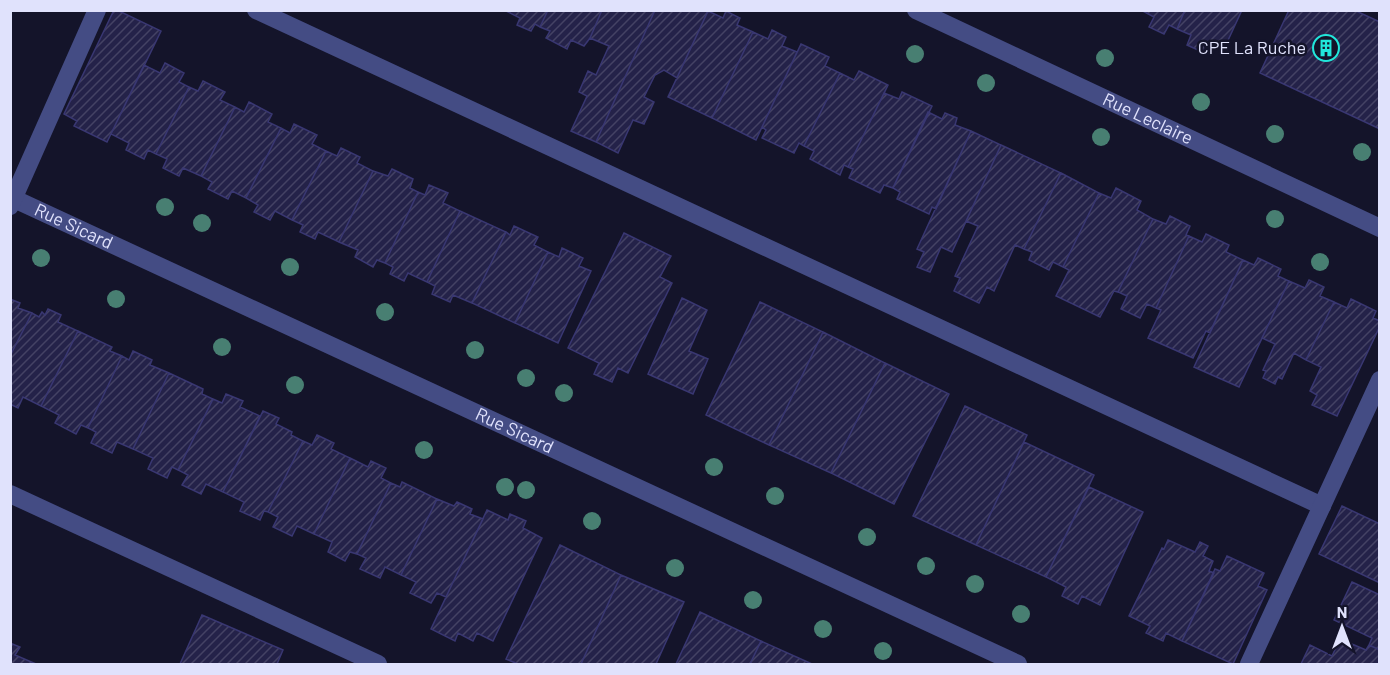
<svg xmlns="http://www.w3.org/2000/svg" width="1390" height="675" font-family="Barlow,sans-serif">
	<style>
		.building { fill: url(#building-hatch); stroke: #393772; stroke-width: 1.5 }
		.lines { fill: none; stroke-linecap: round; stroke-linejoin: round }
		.minor { stroke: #444c84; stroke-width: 18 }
		.tree { fill: #487f72 }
		.labels { text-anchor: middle; stroke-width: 5; stroke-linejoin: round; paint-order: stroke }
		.poi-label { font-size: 18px; fill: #e0e2fc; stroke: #14142a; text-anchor: end }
		.street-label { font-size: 18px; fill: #e0e2fc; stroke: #14142a }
	</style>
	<defs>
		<pattern id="building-hatch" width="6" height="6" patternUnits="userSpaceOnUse" patternTransform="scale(1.5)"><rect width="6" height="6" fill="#242249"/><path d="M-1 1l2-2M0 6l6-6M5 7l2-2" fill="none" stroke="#444264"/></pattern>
	</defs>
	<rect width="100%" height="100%" fill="#14142a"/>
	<!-- building -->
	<path class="building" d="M 114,10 L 117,10 L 161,31 L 107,142 L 74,126 L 77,121 L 64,114 Z
		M 504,10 L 548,10 L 540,27 L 535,24 L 531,31 L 517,25 L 520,18 Z
		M 548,10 L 602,10 L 590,38 L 584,46 L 571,40 L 567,49 L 546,38 L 550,31 L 540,27 Z
		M 602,10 L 655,10 L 596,142 L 571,131 L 587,96 L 579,92 L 588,71 L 596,75 L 609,46 L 590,38 Z
		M 655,10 L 708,11 L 677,78 L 664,70 L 655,75 L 644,97 L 654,102 L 644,124 L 633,120 L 618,153 L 596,142 Z
		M 1141,10 L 1185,10 L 1177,29 L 1169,25 L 1164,34 L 1149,27 L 1154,17 Z
		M 1185,10 L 1242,10 L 1224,49 L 1212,44 L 1207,54 L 1187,45 L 1191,35 L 1177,29 Z
		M 1289,10 L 1354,10 L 1380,22 L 1380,129 L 1260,73 Z
		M 708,11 L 723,18 L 726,11 L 740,18 L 737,25 L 753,32 L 712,118 L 668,97 Z
		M 772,30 L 786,37 L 782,46 L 797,52 L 756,140 L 712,118 L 753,32 L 768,39 Z
		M 801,44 L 829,57 L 825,66 L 840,73 L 804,146 L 799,143 L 794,153 L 762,138 L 766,130 L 762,127 Z
		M 165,63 L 184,73 L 179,82 L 189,87 L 156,154 L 148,150 L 144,159 L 126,150 L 129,143 L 111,134 L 144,65 L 160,73 Z
		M 859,71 L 888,85 L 848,167 L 844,165 L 840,175 L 810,159 L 814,151 L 804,146 L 840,73 L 854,80 Z
		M 203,81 L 225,92 L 220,100 L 235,107 L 201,176 L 183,168 L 179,176 L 163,168 L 167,159 L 156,154 L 189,87 L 198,91 Z
		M 902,92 L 932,106 L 893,188 L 884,185 L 880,193 L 849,178 L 853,169 L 848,167 L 884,93 L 899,99 Z
		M 249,102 L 272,114 L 268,122 L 281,128 L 246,198 L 232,191 L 228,199 L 208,189 L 212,182 L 201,176 L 235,107 L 244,112 Z
		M 928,112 L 942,119 L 945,113 L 957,118 L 955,125 L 971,131 L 936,209 L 932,207 L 929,214 L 897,199 L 900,192 L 893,188 Z
		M 294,124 L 317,135 L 312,144 L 326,151 L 292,220 L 275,211 L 270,220 L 254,212 L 258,205 L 246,198 L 281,128 L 290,133 Z
		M 971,131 L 1001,145 L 952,252 L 941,247 L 930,272 L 917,267 L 924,252 L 917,249 Z
		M 1001,145 L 1061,173 L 1024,249 L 1015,245 L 994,291 L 987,287 L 979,303 L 954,291 L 960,278 L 955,276 L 978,226 L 966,221 Z
		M 341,148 L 360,157 L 357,163 L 373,171 L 339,242 L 318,232 L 315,239 L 300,232 L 303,225 L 292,220 L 326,151 L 337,156 Z
		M 392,169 L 413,179 L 410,188 L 418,192 L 385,263 L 377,260 L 373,267 L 355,257 L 358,250 L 339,242 L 373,171 L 388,176 Z
		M 1061,173 L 1099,193 L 1063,267 L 1053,262 L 1049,270 L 1029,260 L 1032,252 L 1024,249 Z
		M 429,185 L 448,193 L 443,203 L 460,211 L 427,282 L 408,273 L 404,281 L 390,274 L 393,267 L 385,263 L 418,192 L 425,195 Z
		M 1116,188 L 1141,201 L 1137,210 L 1153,219 L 1118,292 L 1114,291 L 1100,317 L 1056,296 L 1069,270 L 1063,267 L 1099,193 L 1111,198 Z
		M 460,211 L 506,232 L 472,303 L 453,295 L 450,302 L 432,294 L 435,286 L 427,282 Z
		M 1170,216 L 1190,226 L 1186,235 L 1189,236 L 1156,308 L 1147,304 L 1140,318 L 1121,309 L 1127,296 L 1118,292 L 1153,219 L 1166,224 Z
		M 514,226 L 538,237 L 534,245 L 548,252 L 515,323 L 472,303 L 506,232 L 510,235 Z
		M 624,233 L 671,256 L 660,277 L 672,283 L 628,373 L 618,368 L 612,382 L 594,374 L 599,363 L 568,348 Z
		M 1206,234 L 1229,245 L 1226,252 L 1243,260 L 1210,333 L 1206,331 L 1193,358 L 1148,338 L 1161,310 L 1156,308 L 1189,236 L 1202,242 Z
		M 562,248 L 583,258 L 579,266 L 591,271 L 558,343 L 515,323 L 548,252 L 559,257 Z
		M 1258,258 L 1281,269 L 1278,276 L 1289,281 L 1239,387 L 1194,367 L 1243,260 L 1254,265 Z
		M 1309,280 L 1324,287 L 1320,296 L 1334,302 L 1306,360 L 1294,353 L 1282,379 L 1278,377 L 1275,384 L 1263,378 L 1266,371 L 1263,370 L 1275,344 L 1262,338 L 1289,281 L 1305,288 Z
		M 682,298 L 707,310 L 689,351 L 708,359 L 693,394 L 648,374 Z
		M 10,299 L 20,303 L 18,308 L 32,313 L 10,356 Z
		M 1351,299 L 1376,311 L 1373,318 L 1380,321 L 1380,326 L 1337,416 L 1312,405 L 1317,395 L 1310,391 L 1321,367 L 1306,360 L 1334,302 L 1347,308 Z
		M 760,302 L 823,332 L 769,445 L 706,415 Z
		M 48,309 L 61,315 L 58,322 L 78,331 L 41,406 L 23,397 L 18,408 L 10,404 L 10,356 L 32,313 L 39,317 L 42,312 L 45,315 Z
		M 78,331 L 112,347 L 110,351 L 122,356 L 88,428 L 81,425 L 76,434 L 55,423 L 59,415 L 41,406 Z
		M 823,332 L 885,363 L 831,473 L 769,445 Z
		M 133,351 L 152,360 L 150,365 L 169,373 L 133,449 L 117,442 L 112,453 L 91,443 L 96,432 L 88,428 L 122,356 L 129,360 Z
		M 885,363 L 949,394 L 894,504 L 831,473 Z
		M 169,373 L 203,389 L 202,394 L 213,399 L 178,470 L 172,467 L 167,478 L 148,469 L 153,458 L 133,449 Z
		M 226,394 L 243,401 L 240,407 L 260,416 L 223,492 L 206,484 L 201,494 L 182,485 L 188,475 L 178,470 L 213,399 L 222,403 Z
		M 965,406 L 1027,435 L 976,545 L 913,516 Z
		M 263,411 L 279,418 L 276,424 L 292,432 L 291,435 L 303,441 L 268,512 L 264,511 L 260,520 L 240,511 L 244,502 L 223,492 Z
		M 317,435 L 334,443 L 331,449 L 350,458 L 314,534 L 297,526 L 292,536 L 273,527 L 278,517 L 268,512 L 303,441 L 312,445 Z
		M 1024,442 L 1094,475 L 1046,577 L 976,545 Z
		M 350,458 L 368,467 L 371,461 L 386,468 L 381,478 L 391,483 L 357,554 L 350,552 L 345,561 L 328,552 L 332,542 L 314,534 Z
		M 402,482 L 437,499 L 401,575 L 385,567 L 380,578 L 360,569 L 366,558 L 357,554 L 391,483 L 400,487 Z
		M 1089,487 L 1143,512 L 1100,605 L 1082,596 L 1078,604 L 1062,596 L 1066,587 L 1046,577 Z
		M 437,499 L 454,506 L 457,502 L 472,509 L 470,514 L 483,519 L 446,597 L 437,593 L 431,603 L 410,593 L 416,582 L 401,575 Z
		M 1342,506 L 1380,524 L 1380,583 L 1319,554 Z
		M 487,510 L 508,520 L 510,514 L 526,521 L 523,528 L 542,538 L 493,641 L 477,633 L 473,641 L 458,633 L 455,641 L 431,629 Z
		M 1168,540 L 1195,552 L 1200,542 L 1208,546 L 1203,556 L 1213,561 L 1209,571 L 1214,573 L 1182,641 L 1166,633 L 1163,641 L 1146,633 L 1150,626 L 1129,616 L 1162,548 L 1164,549 Z
		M 560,545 L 621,575 L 581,664 L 518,664 L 506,659 Z
		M 1227,556 L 1264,573 L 1258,586 L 1267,590 L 1233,664 L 1182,641 L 1215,569 L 1220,571 Z
		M 621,575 L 684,602 L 656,664 L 581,664 Z
		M 1352,582 L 1380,595 L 1380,650 L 1369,645 L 1372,638 L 1334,620 Z
		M 700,612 L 761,641 L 750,664 L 676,664 Z
		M 202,615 L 283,650 L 277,664 L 180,664 Z
		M 1340,639 L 1366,650 L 1369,645 L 1380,650 L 1380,664 L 1301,664 L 1310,645 L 1332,656 Z
		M 761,641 L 812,664 L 750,664 Z
		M 10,643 L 20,647 L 15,655 L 36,664 L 10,664 Z"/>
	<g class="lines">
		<!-- minor -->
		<g class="minor">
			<path d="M 256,10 L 1322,506"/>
			<path id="s1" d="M 916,10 L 1380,228"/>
			<path id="s2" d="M 10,197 L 1018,664"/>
			<path d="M 10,206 L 97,10"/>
			<path d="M 10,494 L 378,664"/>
			<path d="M 1249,664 L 1380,380"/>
		</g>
	</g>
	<!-- trees -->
	<g class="tree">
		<circle cx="915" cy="54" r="9"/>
		<circle cx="1105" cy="58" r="9"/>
		<circle cx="986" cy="83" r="9"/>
		<circle cx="1201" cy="102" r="9"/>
		<circle cx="1275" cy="134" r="9"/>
		<circle cx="1101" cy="137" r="9"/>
		<circle cx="1362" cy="152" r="9"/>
		<circle cx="165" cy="207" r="9"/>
		<circle cx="1275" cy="219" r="9"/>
		<circle cx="202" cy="223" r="9"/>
		<circle cx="41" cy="258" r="9"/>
		<circle cx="1320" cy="262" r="9"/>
		<circle cx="290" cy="267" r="9"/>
		<circle cx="116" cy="299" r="9"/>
		<circle cx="385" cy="312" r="9"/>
		<circle cx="222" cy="347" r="9"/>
		<circle cx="475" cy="350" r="9"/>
		<circle cx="526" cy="378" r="9"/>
		<circle cx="295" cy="385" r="9"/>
		<circle cx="564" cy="393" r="9"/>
		<circle cx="424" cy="450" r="9"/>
		<circle cx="714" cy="467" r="9"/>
		<circle cx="505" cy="487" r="9"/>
		<circle cx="526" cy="490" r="9"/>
		<circle cx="775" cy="496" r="9"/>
		<circle cx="592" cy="521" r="9"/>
		<circle cx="867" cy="537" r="9"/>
		<circle cx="926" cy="566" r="9"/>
		<circle cx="675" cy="568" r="9"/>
		<circle cx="975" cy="584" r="9"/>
		<circle cx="753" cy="600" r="9"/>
		<circle cx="1021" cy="614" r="9"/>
		<circle cx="823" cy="629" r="9"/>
		<circle cx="883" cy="651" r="9"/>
	</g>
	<!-- icons -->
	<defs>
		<symbol id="building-ring" viewBox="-11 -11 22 22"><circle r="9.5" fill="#14142a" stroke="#21e7db" stroke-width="1.5"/><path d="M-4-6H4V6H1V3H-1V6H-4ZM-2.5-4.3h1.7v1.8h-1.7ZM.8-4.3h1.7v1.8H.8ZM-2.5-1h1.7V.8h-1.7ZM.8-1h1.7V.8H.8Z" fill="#21e7db"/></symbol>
	</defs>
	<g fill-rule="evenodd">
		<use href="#building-ring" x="1311" y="33" width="30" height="30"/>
	</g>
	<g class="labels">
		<!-- poi labels -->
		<g class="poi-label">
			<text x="1306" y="54">CPE La Ruche</text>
		</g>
		<!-- street labels -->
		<g class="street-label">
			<text dy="6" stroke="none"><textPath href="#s1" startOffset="256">Rue Leclaire</textPath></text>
			<text dy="6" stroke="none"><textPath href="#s2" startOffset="70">Rue Sicard</textPath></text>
			<text dy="6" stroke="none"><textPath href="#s2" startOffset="556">Rue Sicard</textPath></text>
		</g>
	</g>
	<!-- border -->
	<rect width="1390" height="675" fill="none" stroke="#e0e2fc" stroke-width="24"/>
	<!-- north arrow -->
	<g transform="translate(1342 627)" stroke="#14142a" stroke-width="4.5" paint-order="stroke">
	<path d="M0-4.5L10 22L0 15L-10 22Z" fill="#e0e2fc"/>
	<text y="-9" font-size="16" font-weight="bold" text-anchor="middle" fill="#e0e2fc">N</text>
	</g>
</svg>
